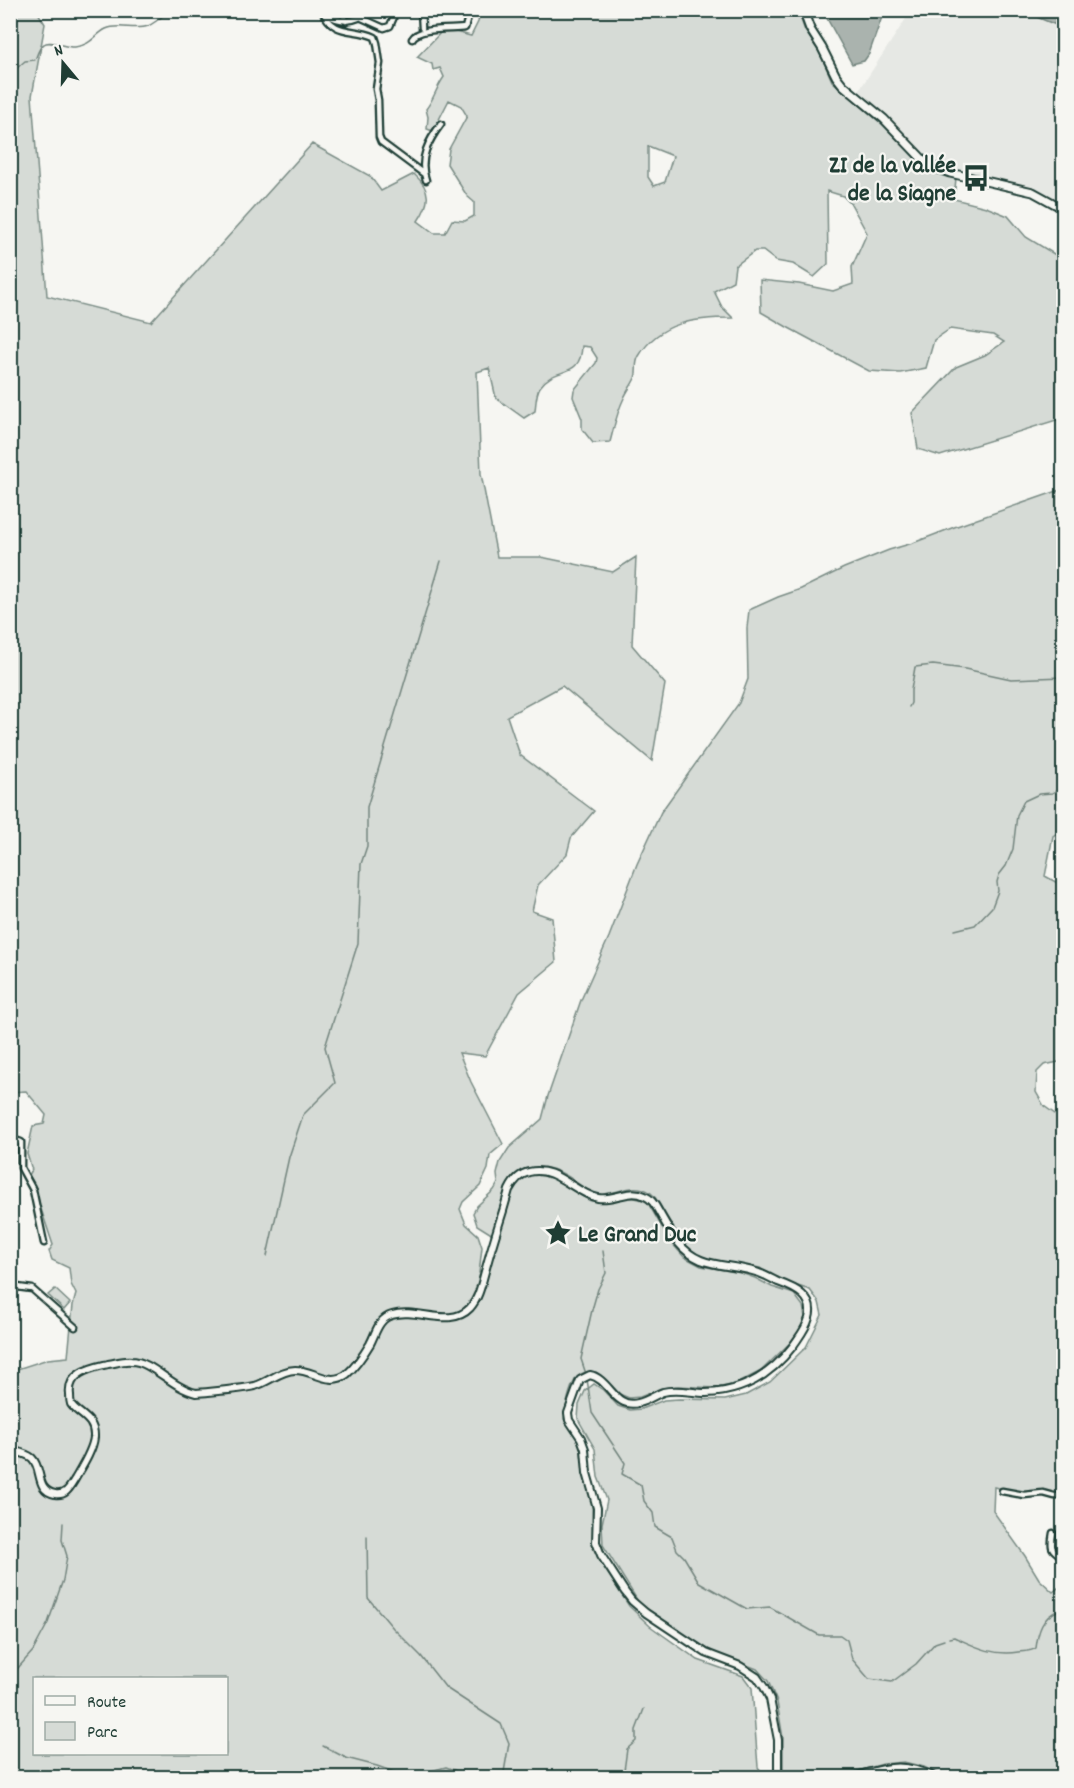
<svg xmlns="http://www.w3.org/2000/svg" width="1074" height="1788" font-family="Dekko,sans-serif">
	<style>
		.built { fill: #e6e8e4 }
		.green { fill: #d6dbd6; stroke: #7a8c85; stroke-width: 1.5; fill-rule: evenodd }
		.water { fill: #aab3ae; stroke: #72847d; stroke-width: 1.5 }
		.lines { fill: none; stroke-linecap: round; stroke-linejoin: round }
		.stream { stroke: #72847d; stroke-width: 1.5 }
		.minor-casing { stroke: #1f3d34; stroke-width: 9 }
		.tertiary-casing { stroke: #1f3d34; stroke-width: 10 }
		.secondary-casing { stroke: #1f3d34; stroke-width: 11 }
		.minor { stroke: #f6f6f2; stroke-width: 4.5 }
		.tertiary { stroke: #f6f6f2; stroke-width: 6 }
		.secondary { stroke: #f6f6f2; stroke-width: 7 }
		.labels { text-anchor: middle; stroke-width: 4.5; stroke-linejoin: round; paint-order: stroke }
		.poi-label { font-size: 24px; font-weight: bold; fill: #1f3d34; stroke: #f6f6f2; text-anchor: end }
	</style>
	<rect width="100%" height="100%" fill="#f6f6f2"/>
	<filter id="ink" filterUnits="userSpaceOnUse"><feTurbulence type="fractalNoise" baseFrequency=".0167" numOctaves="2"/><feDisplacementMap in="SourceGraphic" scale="12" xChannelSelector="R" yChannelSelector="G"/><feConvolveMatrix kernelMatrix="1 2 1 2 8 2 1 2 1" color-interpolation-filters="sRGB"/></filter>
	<g filter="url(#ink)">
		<!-- built -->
		<path class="built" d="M 911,11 L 1022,11 L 1056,25 L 1063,25 L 1063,207 L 1048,196 L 1023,185 L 943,167 L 920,150 L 889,117 L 858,92 Z"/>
		<!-- green -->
		<path class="green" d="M 11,11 L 37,11 L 45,24 L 32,96 L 47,296 L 151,322 L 312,144 L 370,176 L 381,191 L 414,174 C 432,190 430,203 418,221 L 434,233 L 445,233 L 452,220 L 465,221 L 474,216 L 474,202 L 467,196 L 447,164 L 449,149 L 467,116 L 461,106 L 449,100 L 433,131 L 427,129 L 428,117 L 426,109 C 434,99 436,88 444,77 L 440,68 L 433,70 L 432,64 L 417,57 L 444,29 L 471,36 L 478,22 L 480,11 L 798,11 L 805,31 L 819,51 L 832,81 L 883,125 L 927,170 L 956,178 L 954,199 L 986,207 L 1008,216 L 1026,237 L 1054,254 L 1063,258 L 1063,418 L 940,456 L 918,449 L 912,413 L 956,367 L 985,355 L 1004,342 L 993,335 L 950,329 L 934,340 L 926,368 L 900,373 L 869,371 L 787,327 L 761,312 L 760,280 L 799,284 L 833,291 L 853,284 L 852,267 L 867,233 L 851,204 L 843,196 L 827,191 L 828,264 L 814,277 L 793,264 L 776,261 L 763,251 L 755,251 L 735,266 L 733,281 L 714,291 L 722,307 L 733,318 C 696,318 660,321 639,356 C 634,364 638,370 635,378 C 632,385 627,391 624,398 C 617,412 614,427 610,442 L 593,443 L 582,429 L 582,419 L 573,397 L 574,390 L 596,363 L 597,358 L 590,347 L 582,346 C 581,380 555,365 540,387 C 536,393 536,403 535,411 L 524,418 L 496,398 L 489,368 L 477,372 L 481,474 L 497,557 L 541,557 L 613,572 L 636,557 L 632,645 L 665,684 L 652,761 L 562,686 L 507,716 L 520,755 L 594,811 L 571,838 L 567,854 L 538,885 L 532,911 L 552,918 L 556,962 L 519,993 L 485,1056 L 459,1053 L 471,1082 L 503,1144 L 490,1155 L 488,1169 L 480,1186 L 463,1202 L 460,1209 L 466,1224 L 478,1235 L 482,1247 L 479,1273 L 485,1278 L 509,1193 L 524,1176 C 546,1171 562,1183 580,1195 C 584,1197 588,1201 592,1201 C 611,1204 630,1191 648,1203 L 670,1241 L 684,1257 L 701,1266 L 741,1273 L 755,1278 L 772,1287 L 794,1294 L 803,1306 L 805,1317 L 803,1324 L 797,1336 L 761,1371 L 736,1384 L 716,1388 L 678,1386 L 663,1388 L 640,1397 L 629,1398 L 617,1393 L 596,1372 C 591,1372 585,1371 581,1374 C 570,1380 566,1407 564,1419 L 580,1442 L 583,1469 L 592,1500 L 593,1548 L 601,1563 L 629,1606 L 650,1626 L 698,1660 L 743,1676 L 752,1688 L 758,1767 L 765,1777 L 11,1777 L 11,1371 L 48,1359 L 68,1357 L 73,1305 L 76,1294 L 71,1284 L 69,1268 L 52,1260 L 49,1251 L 53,1245 L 40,1206 L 35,1185 L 29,1175 L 32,1170 L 27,1154 L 33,1126 L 44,1124 L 46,1115 L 26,1091 L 11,1092 ZM 648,146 L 673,156 L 665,182 L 654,186 L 648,177 ZM 34,1678 L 226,1678 L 226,1754 L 34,1754 Z
			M 1063,489 L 1064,828 L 1053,836 L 1045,876 L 1063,886 L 1064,1061 L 1044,1065 L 1037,1072 L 1036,1092 L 1044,1106 L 1063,1120 L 1063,1495 L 1022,1494 L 994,1487 L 993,1511 L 1025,1556 L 1039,1579 L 1053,1592 L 1063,1584 L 1063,1777 L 944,1777 L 924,1767 L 904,1762 L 883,1764 L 836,1777 L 798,1777 L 783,1772 L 783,1738 L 777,1702 L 768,1681 L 757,1669 L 713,1652 L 688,1637 L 639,1603 L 603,1545 L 602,1524 L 607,1500 L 598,1477 L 595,1449 L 578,1419 L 579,1405 L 585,1391 L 594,1384 L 603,1390 L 618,1406 L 630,1410 L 641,1409 L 664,1400 L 679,1399 L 725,1400 L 746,1395 L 770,1382 L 806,1347 L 822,1315 L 819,1302 L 810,1290 L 776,1279 L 760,1268 L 705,1259 C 686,1250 674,1229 664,1212 C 660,1205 657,1198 651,1193 C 633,1180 616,1196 598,1194 C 587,1193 576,1181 567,1176 C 545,1162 516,1164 506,1191 C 500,1205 497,1221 493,1235 L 477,1225 L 473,1213 L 477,1206 L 494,1190 L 498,1183 L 497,1174 L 500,1162 L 509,1148 L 542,1119 L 548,1096 L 581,1000 L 609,937 L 637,864 L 661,812 L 739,703 L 748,679 L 747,628 L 749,610 L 778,597 L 801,589 L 844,568 L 889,550 L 913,543 L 957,526 Z
			M 55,1289 L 70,1303 L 64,1310 L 48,1295 Z
			M 905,1770 L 927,1777 L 860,1778 L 884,1772 Z"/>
		<!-- water -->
		<path class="water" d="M 825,11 L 882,11 L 883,14 L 869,54 L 864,61 L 852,64 L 824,13 Z
			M 1022,11 L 1053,11 L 1063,12 L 1063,25 L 1056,25 Z"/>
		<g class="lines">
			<!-- stream -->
			<path class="stream" d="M 10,66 L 17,68 L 25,61 L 35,60 C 37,55 39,47 44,44 C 50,39 65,48 75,47 C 92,45 94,35 106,29 C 119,23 135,31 148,26 C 155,23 164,15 170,10
				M 909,707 L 911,703 L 911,690 L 915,667 L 933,665 L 965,669 L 1011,679 L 1064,677
				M 955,930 L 975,925 L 992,907 L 998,891 L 997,882 L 999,875 L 1006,866 L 1013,849 L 1017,815 L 1024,801 L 1039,794 L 1052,793 L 1064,787
				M 267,1256 L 289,1157 L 303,1115 L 335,1083 L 325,1047 L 358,943 L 361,864 L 367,846 L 367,807 L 441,561
				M 586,1374 L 581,1359 L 592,1310 L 598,1289 L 606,1273 L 603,1251
				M 587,1379 L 592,1413 L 625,1463 L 622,1474 L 641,1485 L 644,1501 L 653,1513 L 655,1527 L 672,1537 L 677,1550 L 684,1557 L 699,1582 L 747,1609 L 770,1607 L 819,1635 L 840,1635 L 847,1640 L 852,1659 L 869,1679 L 892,1682 L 916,1664 L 935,1643 L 944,1640
				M 367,1536 L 368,1598 L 393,1628 L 421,1656 L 446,1688 L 501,1724 L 509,1743 L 503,1778
				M 949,1638 L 954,1637 C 976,1647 993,1656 1018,1652 C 1026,1651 1030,1652 1036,1648 C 1038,1631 1042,1617 1059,1610 L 1064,1615
				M 10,1677 L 33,1651 L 48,1623 L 63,1580 L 67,1556 L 62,1540 L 63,1523
				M 323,1746 L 346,1758 L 377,1766 L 408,1777 L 446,1767 L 475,1778
				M 623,1778 L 627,1749 L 636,1741 L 636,1730 L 644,1709"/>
			<defs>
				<path id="minor" d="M 322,10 C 334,37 353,27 375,37 L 377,43 L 380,63 L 376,89 L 378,100 L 379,137 L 381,142 L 424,174
					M 342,10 L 346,21
					M 421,10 L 422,28
					M 323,13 C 341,23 354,24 371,10
					M 362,18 L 384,28 L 390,26 L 393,19 L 392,10
					M 412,39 C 418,27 451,30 465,28 L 470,10
					M 426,180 C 418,159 429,140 441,124
					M 1064,874 L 1064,881
					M 10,1143 L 18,1141 L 21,1142 L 21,1168 L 33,1190 L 44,1243
					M 10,1286 L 32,1289 L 75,1327
					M 1002,1491 L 1024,1495 L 1043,1493 L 1054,1496 L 1064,1496
					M 1053,1533 C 1050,1549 1051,1549 1064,1558"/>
				<path id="tertiary" d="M 10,1450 C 18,1452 26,1453 32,1458 C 43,1469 35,1490 55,1494 C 66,1496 70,1487 75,1479 C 82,1467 93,1450 94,1437 C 95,1418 78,1415 71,1404 C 70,1401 70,1398 70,1395 C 67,1372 92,1368 108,1364 C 116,1363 124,1360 131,1361 C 152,1361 172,1388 196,1393 C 216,1391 236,1390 255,1386 C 269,1382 281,1370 295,1370 C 314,1370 329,1387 347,1374 C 356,1366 364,1354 370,1344 C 376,1333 378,1319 392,1315 C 417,1307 450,1329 470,1308 C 480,1297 482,1281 486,1268 C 491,1249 497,1230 503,1211 C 505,1204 507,1197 509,1190 C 513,1182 520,1174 529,1172 C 555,1165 574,1193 598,1198 C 614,1201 629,1188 645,1196 C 652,1199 656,1206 659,1212 C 670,1231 679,1251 701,1260 C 719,1267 740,1266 759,1273 C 765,1275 772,1279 778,1282 C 795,1288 815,1297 809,1318 C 806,1329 799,1337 793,1346 C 771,1375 743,1392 706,1393 C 692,1393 677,1388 663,1392 C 655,1395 647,1401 638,1403 C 614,1409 610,1379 590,1375 L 580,1380 L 568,1413 L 569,1420 L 581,1438 L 585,1449 L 587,1473 L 597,1508 L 596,1542 L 601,1555 L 625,1592 L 632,1601 L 646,1613 L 706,1653 L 740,1666 L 757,1677 L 764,1687 L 770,1699 L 778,1740 L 778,1771 L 780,1778
					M 848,1778 C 884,1769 901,1760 936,1778"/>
				<path id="secondary" d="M 803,10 L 810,29 L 822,48 L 836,76 L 843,85 L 884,119 L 928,165 L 950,173 L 1033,192 L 1064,209"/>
			</defs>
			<!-- minor casing -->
			<use href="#minor" class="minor-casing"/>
			<!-- tertiary casing -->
			<use href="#tertiary" class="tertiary-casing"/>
			<!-- secondary casing -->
			<use href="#secondary" class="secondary-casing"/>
			<!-- minor -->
			<use href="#minor" class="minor"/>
			<!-- tertiary -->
			<use href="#tertiary" class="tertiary"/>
			<!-- secondary -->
			<use href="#secondary" class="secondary"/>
		</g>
	</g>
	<!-- icons -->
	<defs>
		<symbol id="bus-bare" viewBox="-9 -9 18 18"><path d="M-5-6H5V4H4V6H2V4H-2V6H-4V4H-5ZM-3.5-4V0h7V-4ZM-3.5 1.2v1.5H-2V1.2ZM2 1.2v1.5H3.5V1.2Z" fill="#1f3d34" stroke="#f6f6f2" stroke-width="2.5" paint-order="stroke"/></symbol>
		<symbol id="sight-bare" viewBox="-9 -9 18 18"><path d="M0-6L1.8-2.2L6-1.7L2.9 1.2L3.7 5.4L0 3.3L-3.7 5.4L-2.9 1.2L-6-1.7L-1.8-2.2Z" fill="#1f3d34" stroke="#f6f6f2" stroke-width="2.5" paint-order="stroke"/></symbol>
	</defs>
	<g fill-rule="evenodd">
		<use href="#bus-bare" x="957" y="159" width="38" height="38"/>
		<use href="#sight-bare" x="539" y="1214" width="38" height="38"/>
	</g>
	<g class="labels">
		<!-- poi labels -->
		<g class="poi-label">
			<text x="956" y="172">ZI de la vallée<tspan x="956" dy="28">de la Siagne</tspan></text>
			<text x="578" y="1241" text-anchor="start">Le Grand Duc</text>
		</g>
	</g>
	<!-- margin -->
	<rect width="1074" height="1788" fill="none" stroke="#f6f6f2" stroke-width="36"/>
	<rect x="18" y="18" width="1038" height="1752" fill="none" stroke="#1f3d34" stroke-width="2" filter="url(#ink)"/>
	<!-- legend -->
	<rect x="33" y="1677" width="195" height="78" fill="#f6f6f2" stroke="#a0aca6" stroke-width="1.5"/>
	<rect x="45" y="1696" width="30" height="9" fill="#f6f6f2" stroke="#a0aca6" stroke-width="1.5"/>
	<text x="87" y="1707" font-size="18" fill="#1f3d34">Route</text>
	<rect x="45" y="1722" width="30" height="18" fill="#d6dbd6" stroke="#a0aca6" stroke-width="1.5"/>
	<text x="87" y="1737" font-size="18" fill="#1f3d34">Parc</text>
	<!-- north arrow -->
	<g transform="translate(63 63) rotate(341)" stroke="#f6f6f2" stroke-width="4.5" paint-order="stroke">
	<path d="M0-4.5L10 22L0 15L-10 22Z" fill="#1f3d34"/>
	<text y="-9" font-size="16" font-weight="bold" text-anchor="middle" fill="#1f3d34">N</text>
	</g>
</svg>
